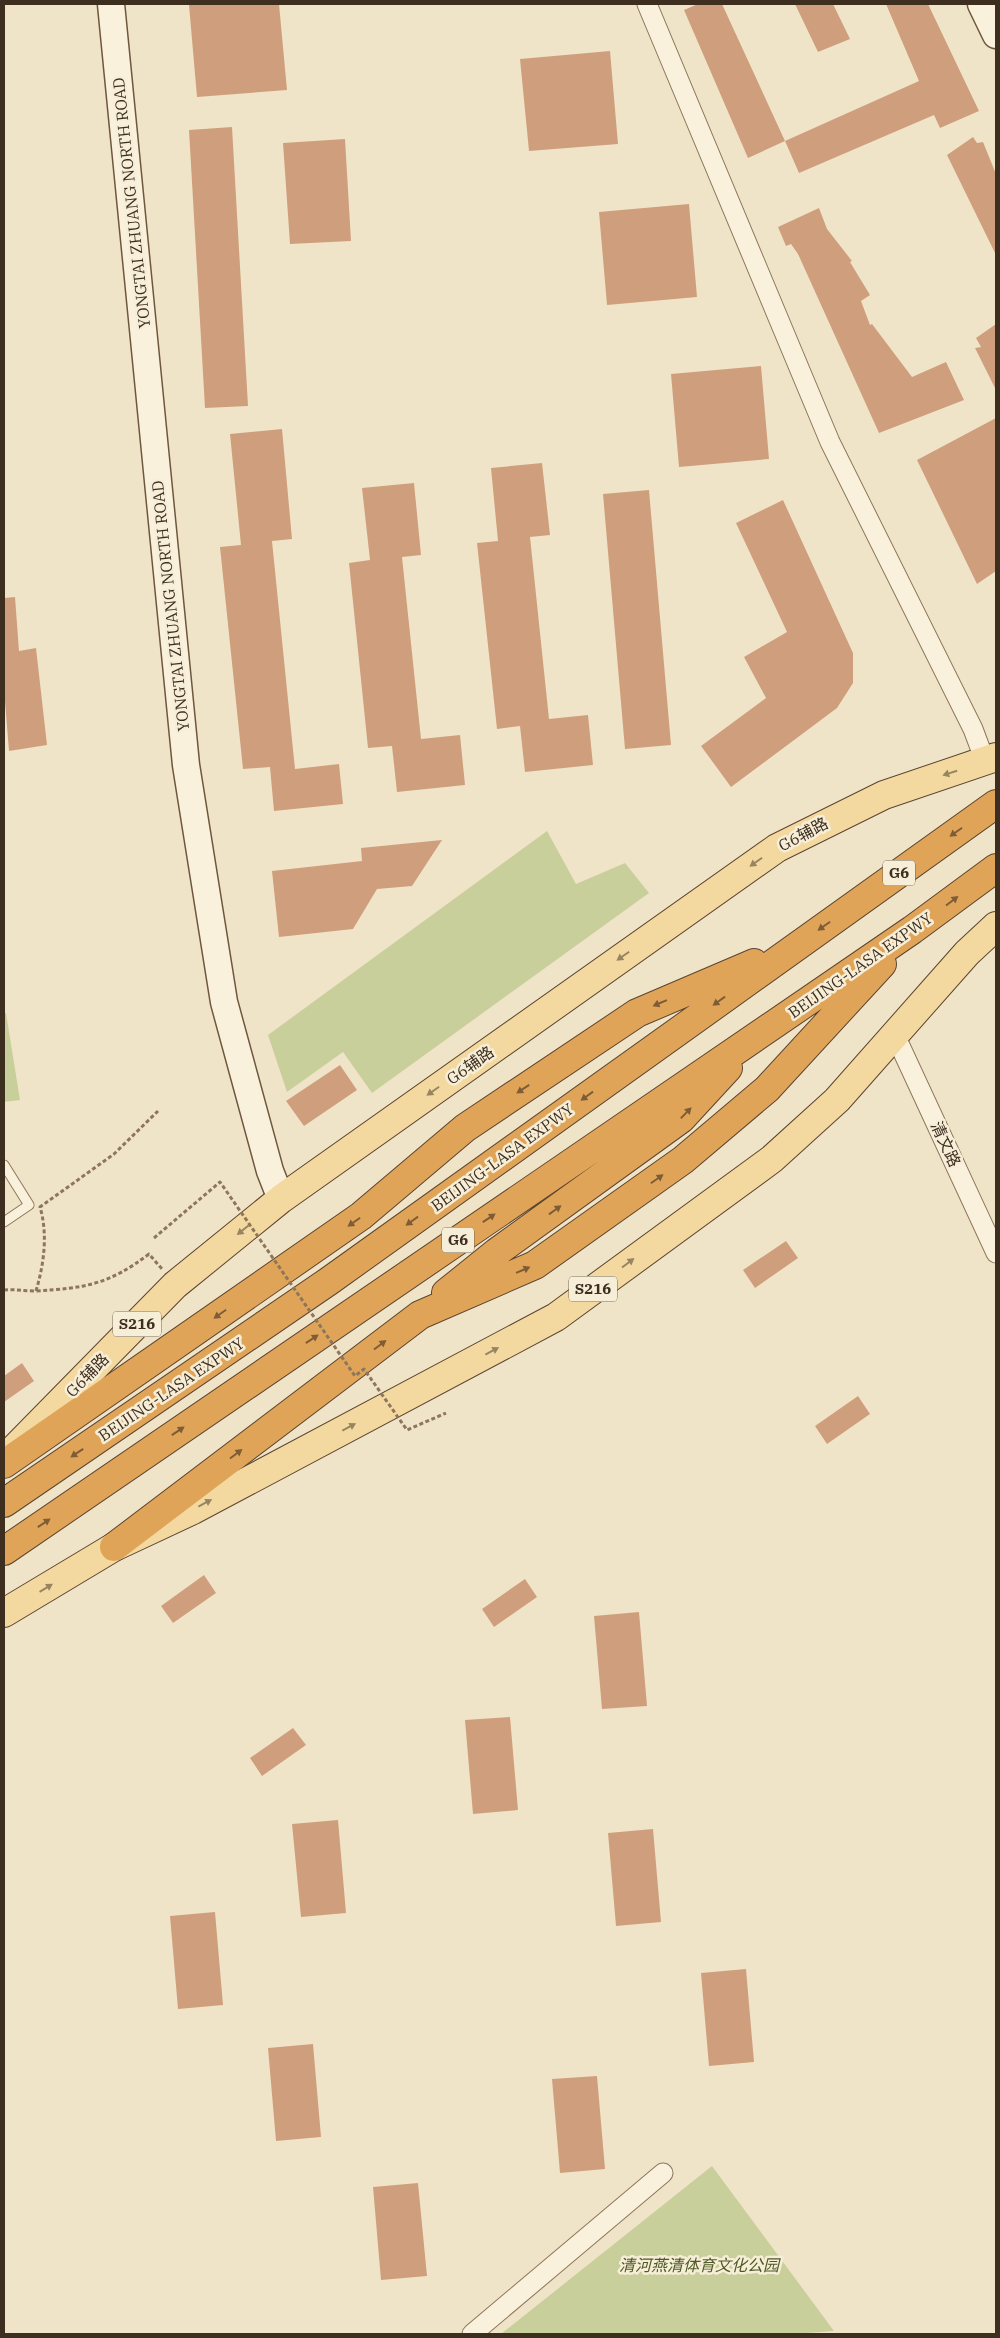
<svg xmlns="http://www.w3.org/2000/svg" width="1000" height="2338" font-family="'IBM Plex Serif','Noto Sans SC',serif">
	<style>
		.green { fill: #c9cf9b }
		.building { fill: #cf9f7d }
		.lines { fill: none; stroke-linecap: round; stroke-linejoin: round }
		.lane-casing { stroke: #8d765c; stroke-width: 11 }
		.street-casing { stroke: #8d765c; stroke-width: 21 }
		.secondary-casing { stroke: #6f573f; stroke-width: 29 }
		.primary-casing { stroke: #5b4430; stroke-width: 30 }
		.highway-casing { stroke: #5b4430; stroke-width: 30 }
		.path { stroke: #8d765c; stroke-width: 3; stroke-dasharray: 4 2.5; stroke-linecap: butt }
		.lane { stroke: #faf1dc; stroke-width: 9 }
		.street { stroke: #faf1dc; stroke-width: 19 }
		.secondary { stroke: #faf1dc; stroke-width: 26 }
		.primary { stroke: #f3d9a0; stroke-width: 28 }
		.highway { stroke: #e0a458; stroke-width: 28 }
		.path-bridge { stroke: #8d765c; stroke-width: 3; stroke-dasharray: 4 2.5; stroke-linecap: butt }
		.oneway { fill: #988460 }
		.oneway2 { fill: #7e5d36 }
		.labels { text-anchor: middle; stroke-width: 5; stroke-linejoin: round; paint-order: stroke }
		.shield { fill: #f7eed8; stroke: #756857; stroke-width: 1 }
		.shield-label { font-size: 15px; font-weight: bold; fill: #3d2e20 }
		.street-label { font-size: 16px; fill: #3d2e20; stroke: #f7eed8 }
		.park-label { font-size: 16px; font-style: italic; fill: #4d5a26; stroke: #f7eed8 }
	</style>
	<rect width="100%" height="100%" fill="#f0e4c8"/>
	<!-- green -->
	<path class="green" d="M 547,831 L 576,884 L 625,863 L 649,893 L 372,1093 L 343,1052 L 287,1092 L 268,1035 Z
		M 4,1013 L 6,1013 L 20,1100 L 4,1102 Z
		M 712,2166 L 834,2331 L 793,2334 L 501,2334 Z"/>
	<!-- building -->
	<path class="building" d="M 201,4 L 279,4 L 287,90 L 197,97 L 189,5 Z
		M 698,4 L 722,4 L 785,141 L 748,158 L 684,10 Z
		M 795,4 L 833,4 L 850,39 L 818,52 Z
		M 886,4 L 928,4 L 979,111 L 940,128 L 934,115 L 799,173 L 785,141 L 919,81 Z
		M 610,51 L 618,144 L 529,151 L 520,59 Z
		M 232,127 L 248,406 L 205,408 L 189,130 Z
		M 973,137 L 977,143 L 983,142 L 996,174 L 996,255 L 947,155 Z
		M 345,139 L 351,241 L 290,244 L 283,143 Z
		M 689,204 L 697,297 L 607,305 L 599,212 Z
		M 819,208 L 827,229 L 852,261 L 850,262 L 870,295 L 861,301 L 870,325 L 872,324 L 912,377 L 946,362 L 964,400 L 879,433 L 798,254 L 791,244 L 786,246 L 778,227 Z
		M 996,324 L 996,390 L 975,348 L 981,347 L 976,338 Z
		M 761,366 L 769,459 L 679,467 L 671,374 Z
		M 996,418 L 996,571 L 977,584 L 917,460 Z
		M 282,429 L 292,539 L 272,541 L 295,769 L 339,764 L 343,804 L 274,811 L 270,767 L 243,769 L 220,547 L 241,545 L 230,434 Z
		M 542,463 L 550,535 L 530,537 L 549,719 L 588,715 L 593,765 L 525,772 L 520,726 L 497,729 L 477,543 L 498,541 L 491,468 Z
		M 414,483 L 421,555 L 402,557 L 421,739 L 460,735 L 465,785 L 397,792 L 392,746 L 368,748 L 349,563 L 370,560 L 362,488 Z
		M 649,490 L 671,745 L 625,749 L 603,494 Z
		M 783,500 L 853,653 L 853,683 L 837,708 L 731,787 L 701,746 L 766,698 L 744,657 L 787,632 L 736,523 Z
		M 15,597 L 19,651 L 36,648 L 47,745 L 9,751 L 4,689 L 4,598 Z
		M 442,840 L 412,886 L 377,889 L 353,929 L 279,937 L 272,871 L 362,861 L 361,848 Z
		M 340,1065 L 357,1090 L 304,1126 L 286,1101 Z
		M 786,1241 L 798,1258 L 755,1288 L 743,1270 Z
		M 22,1363 L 34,1381 L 4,1402 L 4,1376 Z
		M 858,1396 L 870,1414 L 827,1444 L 815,1426 Z
		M 204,1575 L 216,1593 L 173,1623 L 161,1606 Z
		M 525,1579 L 537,1597 L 494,1627 L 482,1609 Z
		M 639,1612 L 647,1706 L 602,1709 L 594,1616 Z
		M 510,1717 L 518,1810 L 473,1814 L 465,1720 Z
		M 293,1728 L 306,1745 L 262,1776 L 250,1758 Z
		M 338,1820 L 346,1913 L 301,1917 L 292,1824 Z
		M 653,1829 L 661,1922 L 616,1926 L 608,1833 Z
		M 215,1912 L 223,2005 L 178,2009 L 170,1916 Z
		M 746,1969 L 754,2062 L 709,2066 L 701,1973 Z
		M 313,2044 L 321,2137 L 276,2141 L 268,2048 Z
		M 597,2076 L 605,2169 L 560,2173 L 552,2079 Z
		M 418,2183 L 427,2276 L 381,2280 L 373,2187 Z"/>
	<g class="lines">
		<defs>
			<path id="lane" d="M 4,1165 L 29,1205 L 4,1222"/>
			<path id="street" d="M 647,4 L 830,442 L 973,729 L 985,761
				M 895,1035 L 996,1253
				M 472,2334 L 663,2173"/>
			<path id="secondary" d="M 111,4 L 186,765 L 224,1002 L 270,1171 L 281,1199
				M 981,4 L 996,35"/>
			<path id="primary" d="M 15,1448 L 175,1285 L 281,1199 L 777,848 L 884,795 L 996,757
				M 4,1613 L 114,1547 L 193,1510 L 556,1317 L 772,1159 L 837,1100 L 967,953 L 996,926"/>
			<path id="highway" d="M 446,1293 L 497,1252 L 681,1119 L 728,1068
				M 4,1464 L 361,1216 L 465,1128 L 637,1013 L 754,963
				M 4,1503 L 329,1281 L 996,804
				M 114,1547 L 420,1315 L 535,1265 L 683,1160 L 767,1089 L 882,964
				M 4,1551 L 912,930 L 996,868"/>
		</defs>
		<!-- lane casing -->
		<use href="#lane" class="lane-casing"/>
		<!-- street casing -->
		<use href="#street" class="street-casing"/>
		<!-- secondary casing -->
		<use href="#secondary" class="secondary-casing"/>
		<!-- primary casing -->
		<use href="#primary" class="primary-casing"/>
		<!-- highway casing -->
		<use href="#highway" class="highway-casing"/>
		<!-- path -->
		<path class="path" d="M 4,1290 C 14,1289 24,1291 35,1291 C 85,1288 108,1285 149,1254 L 162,1269
			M 36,1291 C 44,1264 48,1234 40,1207 L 114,1154 L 158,1111"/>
		<!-- lane -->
		<use href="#lane" class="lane"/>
		<!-- street -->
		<use href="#street" class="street"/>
		<!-- secondary -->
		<use href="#secondary" class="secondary"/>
		<!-- primary -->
		<use href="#primary" class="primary"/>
		<!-- highway -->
		<use href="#highway" class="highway"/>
		<!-- path-bridge -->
		<path class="path-bridge" d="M 154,1238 L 220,1182 L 355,1376 L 364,1369 L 407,1430 L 446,1413"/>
	</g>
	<!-- one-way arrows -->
	<defs><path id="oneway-solid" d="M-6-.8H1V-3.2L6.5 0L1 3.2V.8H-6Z" transform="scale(1.25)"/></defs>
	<g class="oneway">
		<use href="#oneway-solid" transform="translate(950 773) rotate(162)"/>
		<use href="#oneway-solid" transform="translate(756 862) rotate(145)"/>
		<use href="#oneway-solid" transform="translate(623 956) rotate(145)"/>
		<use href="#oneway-solid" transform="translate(433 1091) rotate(145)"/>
		<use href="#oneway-solid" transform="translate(243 1230) rotate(141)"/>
		<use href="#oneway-solid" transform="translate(628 1263) rotate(-37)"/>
		<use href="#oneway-solid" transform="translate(492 1351) rotate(-28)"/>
		<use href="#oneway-solid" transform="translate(349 1427) rotate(-28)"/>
		<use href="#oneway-solid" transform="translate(205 1503) rotate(-28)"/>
		<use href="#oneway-solid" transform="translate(46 1588) rotate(-31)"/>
	</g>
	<g class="oneway2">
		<use href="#oneway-solid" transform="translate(956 832) rotate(145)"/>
		<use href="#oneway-solid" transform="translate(952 901) rotate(-37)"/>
		<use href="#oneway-solid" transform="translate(824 926) rotate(145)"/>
		<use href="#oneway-solid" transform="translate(719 1001) rotate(144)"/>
		<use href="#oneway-solid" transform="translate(660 1003) rotate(157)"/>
		<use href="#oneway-solid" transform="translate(523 1089) rotate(146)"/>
		<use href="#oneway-solid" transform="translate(587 1096) rotate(144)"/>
		<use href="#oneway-solid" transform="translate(686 1113) rotate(-46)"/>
		<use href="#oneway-solid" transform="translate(657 1179) rotate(-35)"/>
		<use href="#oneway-solid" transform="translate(555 1210) rotate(-36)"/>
		<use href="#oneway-solid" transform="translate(489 1218) rotate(-34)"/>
		<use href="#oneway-solid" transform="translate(412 1221) rotate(144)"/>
		<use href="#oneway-solid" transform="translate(354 1222) rotate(145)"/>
		<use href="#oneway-solid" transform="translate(523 1270) rotate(-23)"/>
		<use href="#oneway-solid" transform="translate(220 1314) rotate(145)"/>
		<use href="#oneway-solid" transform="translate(312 1339) rotate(-34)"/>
		<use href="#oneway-solid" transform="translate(380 1345) rotate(-37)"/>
		<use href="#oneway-solid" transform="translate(178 1431) rotate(-34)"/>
		<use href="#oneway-solid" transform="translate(77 1453) rotate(146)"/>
		<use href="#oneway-solid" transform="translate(236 1454) rotate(-37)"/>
		<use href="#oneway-solid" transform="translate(44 1523) rotate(-34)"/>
	</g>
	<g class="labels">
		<!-- shield labels -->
		<g class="shield">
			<rect x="883" y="860.5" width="32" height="25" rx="4"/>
			<rect x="442" y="1227.5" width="32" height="25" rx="4"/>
			<rect x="569" y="1276.5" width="48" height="25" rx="4"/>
			<rect x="113" y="1311.5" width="48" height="25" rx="4"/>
		</g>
		<g class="shield-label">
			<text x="899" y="878">G6</text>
			<text x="458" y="1245">G6</text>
			<text x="593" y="1294">S216</text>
			<text x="137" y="1329">S216</text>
		</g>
		<!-- street labels -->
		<g class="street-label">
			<text transform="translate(131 203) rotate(-96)" y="6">YONGTAI ZHUANG NORTH ROAD</text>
			<text transform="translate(170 606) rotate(-96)" y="6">YONGTAI ZHUANG NORTH ROAD</text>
			<text transform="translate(803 834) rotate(-28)" y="6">G6辅路</text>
			<text transform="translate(860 965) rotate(-35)" y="6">BEIJING-LASA EXPWY</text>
			<text transform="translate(470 1065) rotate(-35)" y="6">G6辅路</text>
			<text transform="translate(946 1144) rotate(65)" y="6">清文路</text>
			<text transform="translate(502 1157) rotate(-36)" y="6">BEIJING-LASA EXPWY</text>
			<text transform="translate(87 1375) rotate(-46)" y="6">G6辅路</text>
			<text transform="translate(171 1389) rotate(-34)" y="6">BEIJING-LASA EXPWY</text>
		</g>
		<!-- park labels -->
		<g class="park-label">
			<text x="699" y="2271">清河燕清体育文化公园</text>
		</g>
	</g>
	<!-- border -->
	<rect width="1000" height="2338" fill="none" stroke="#3d2e20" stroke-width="10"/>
</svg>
